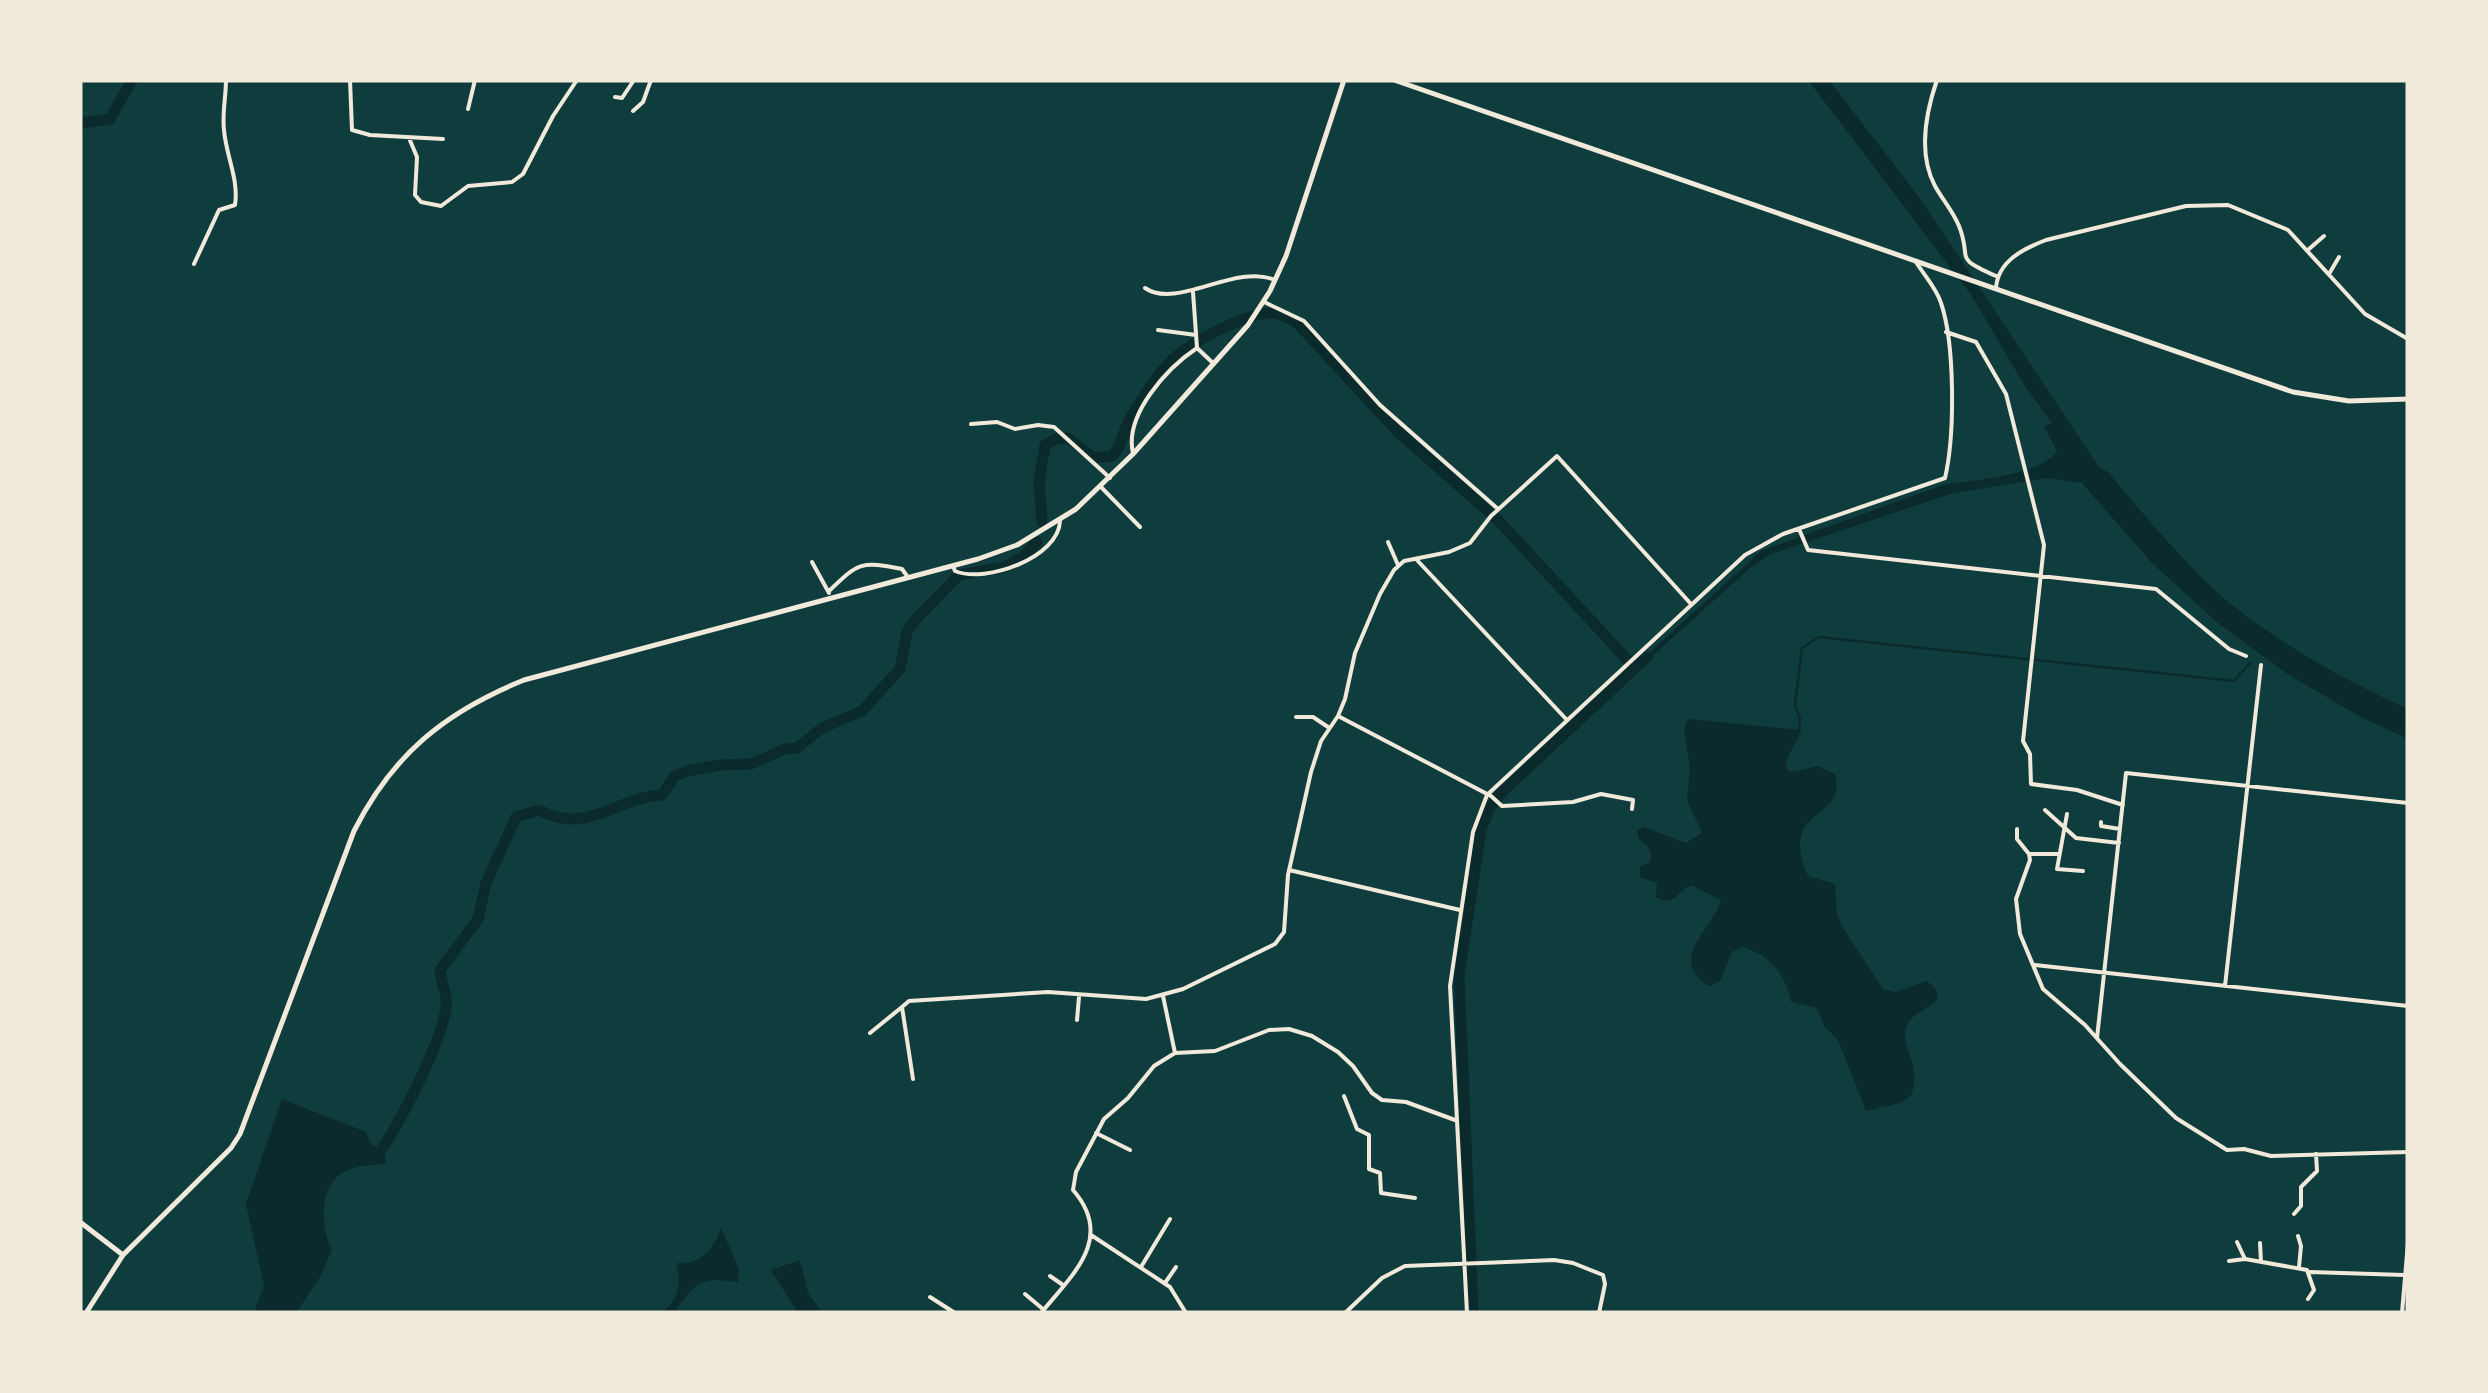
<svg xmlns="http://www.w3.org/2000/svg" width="2488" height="1393" font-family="'Open Sans',sans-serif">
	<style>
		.water { fill: #0a2a2b }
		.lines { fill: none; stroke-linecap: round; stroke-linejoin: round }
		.stream { stroke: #0a2a2b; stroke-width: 2.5 }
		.river { stroke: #0a2a2b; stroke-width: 11 }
		.minor { stroke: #f1e9da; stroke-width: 4 }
		.tertiary { stroke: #f1e9da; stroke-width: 5 }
		.secondary { stroke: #f1e9da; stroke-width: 5 }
	</style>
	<rect width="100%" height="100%" fill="#0f3d3e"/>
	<!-- water -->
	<path class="water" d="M 1808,80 L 1829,80 L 1921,200 L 2099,467 L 2109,473 C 2138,509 2169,544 2201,577 C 2255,631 2338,677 2408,709 L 2408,739 L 2361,717 L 2289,675 L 2219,624 L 2153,564 L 2082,483 L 2047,478 L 1954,493 L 1771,554 L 1750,568 L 1639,668 L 1636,665 L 1761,551 L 1946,484 C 1972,481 2042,475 2057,451 L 2044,426 L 2052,423 L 2023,383 L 1972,296 Z
		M 1688,719 L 1802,730 L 1787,759 L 1786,769 L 1791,772 L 1818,766 L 1835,774 C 1848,823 1777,804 1808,876 L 1835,884 L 1837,914 L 1843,928 L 1883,989 L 1895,992 L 1927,981 L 1935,988 L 1938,998 C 1930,1010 1913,1012 1907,1025 C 1898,1046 1923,1064 1911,1096 L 1900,1103 L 1866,1111 L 1838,1040 L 1824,1026 L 1817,1008 L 1791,1002 C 1785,974 1771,956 1743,947 L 1732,952 L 1720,981 L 1709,986 C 1666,959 1713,929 1721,900 L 1691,885 C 1677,891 1674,908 1656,897 L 1657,883 L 1640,877 L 1640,867 L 1650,862 C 1653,850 1648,846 1639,839 L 1637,830 L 1644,827 L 1686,843 L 1702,833 L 1687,800 L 1690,768 L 1684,729 Z
		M 282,1099 L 366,1132 L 371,1144 L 384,1151 L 386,1164 C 373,1165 358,1165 346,1171 C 318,1184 320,1227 332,1250 L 320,1277 L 296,1313 L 254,1313 L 264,1285 L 246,1204 Z
		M 721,1228 L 739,1269 L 738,1282 C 700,1277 696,1281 674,1313 L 657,1313 C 678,1306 682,1284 676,1263 C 701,1265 713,1250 721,1228 Z
		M 800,1260 L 808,1293 L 823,1313 L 798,1313 L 771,1270 Z"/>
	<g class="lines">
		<!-- stream -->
		<path class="stream" d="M 1799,731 L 1800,719 L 1795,704 L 1802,648 L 1819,637 L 2234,681 L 2250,663"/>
		<!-- river -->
		<path class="river" d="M 80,123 L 110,119 L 132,80
			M 1042,522 L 1039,482 L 1045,445 L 1056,439 L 1068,438 L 1094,458 L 1112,456 C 1123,446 1123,428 1132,415 C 1144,396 1157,375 1173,359 C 1193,341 1244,314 1271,313 C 1281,313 1291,319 1299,325 L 1397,431 L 1498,520 L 1635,668
			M 375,1159 C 398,1127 440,1047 446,1008 C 448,995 441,983 440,970 L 478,919 L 486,883 L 516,817 L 539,810 C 588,836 617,797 662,795 L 674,777 L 687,771 L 720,765 L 751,764 L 785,749 L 797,748 L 822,728 L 862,711 L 900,669 L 907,632 L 914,621 L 959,575 L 1005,567 L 1023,557 L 1037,542
			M 1473,1313 L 1459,975 L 1481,830 L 1490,807 L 1503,791 L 1647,657"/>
		<!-- minor -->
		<path class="minor" d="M 350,80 L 352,130 L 370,135 L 443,139
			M 1937,80 C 1926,112 1918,154 1935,186 C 1942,199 1953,211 1959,226 C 1973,261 1951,256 1996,276
			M 615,97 L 622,98 L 634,80
			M 468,109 L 475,80
			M 633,111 L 643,102 L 651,80
			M 409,138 L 417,157 L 415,195 L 421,202 L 441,206 L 468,186 L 512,182 L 523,174 L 553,116 L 577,80
			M 2309,249 L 2324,236
			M 194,264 L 219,210 L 235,205 C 239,179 226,156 224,130 C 222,114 226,96 226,80
			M 2329,274 L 2339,257
			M 1145,288 C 1177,310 1235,263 1275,280
			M 1996,288 C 1998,261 2023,249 2046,240 L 2186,206 L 2228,205 L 2288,230 L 2365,314 L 2408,339
			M 1193,292 L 1197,348 L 1214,364
			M 1264,302 L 1304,321 L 1380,405 L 1498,509
			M 1158,330 L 1196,335
			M 1946,332 L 1976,342 L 2006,394 L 2044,545 L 2023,741 L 2030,754 L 2031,784 L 2077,790 L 2123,805
			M 971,424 L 997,422 L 1015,429 L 1038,425 L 1054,427 L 1110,478
			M 1133,453 C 1124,415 1167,368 1197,348
			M 1101,487 L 1140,527
			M 1799,529 L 1808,550 L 2156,589 L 2229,649 L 2246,656
			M 1388,542 L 1398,565
			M 1416,559 L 1566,719
			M 812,562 L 829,593
			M 953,566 L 955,571 C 986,584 1059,557 1060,521
			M 829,591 C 859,562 861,561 902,569 L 907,576
			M 1338,716 L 1491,796 L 1502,806 L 1573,802 L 1601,794 L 1633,800 L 1632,809
			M 1296,717 L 1313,717 L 1328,727
			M 2045,810 L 2076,838 L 2119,843
			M 2067,814 L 2057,869 L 2083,871
			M 2101,822 L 2101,826 L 2120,829
			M 2017,829 L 2017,839 L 2029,854 L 2030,860 L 2016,899 L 2020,934 L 2043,989 L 2085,1025 L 2120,1064 L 2176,1118 L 2227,1150 L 2244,1149 L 2271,1156 L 2408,1152
			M 2029,854 L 2059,854
			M 1289,870 L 1460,910
			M 2035,965 L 2408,1006
			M 2225,986 L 2261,665
			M 1077,1020 L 1079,997
			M 870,1033 L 902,1007
			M 2097,1038 L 2126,773 L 2408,803
			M 1175,1053 L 1215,1051 L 1269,1030 L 1289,1029 L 1312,1036 L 1338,1052 L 1353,1066 L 1372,1093 L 1382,1100 L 1406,1102 L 1455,1120
			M 913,1079 L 902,1007 L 909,1001 L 1048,992 L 1146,999 L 1183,989 L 1275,944 L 1284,932 L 1288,875 L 1311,772 L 1321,741 L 1338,716 L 1345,699 L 1355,653 L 1380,594 L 1394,570 L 1404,561 L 1449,552 L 1470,543 L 1491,516 L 1557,456 L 1691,604
			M 1344,1096 L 1357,1129 L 1369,1135 L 1369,1169 L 1380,1173 L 1381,1193 L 1415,1198
			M 1096,1133 L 1130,1150
			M 2294,1214 L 2301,1206 L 2301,1187 L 2317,1171 L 2316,1154
			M 1091,1235 L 1170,1287 L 1186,1313
			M 2298,1236 L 2301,1246 L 2299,1267
			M 2237,1242 L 2245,1259
			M 2260,1243 L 2261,1262
			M 2229,1261 L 2245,1259 L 2307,1270 L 2314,1290 L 2308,1299
			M 1141,1267 L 1170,1219
			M 2310,1272 L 2404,1275
			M 1050,1276 L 1063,1285
			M 1165,1283 L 1176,1267
			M 1025,1294 L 1044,1310
			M 930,1297 L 955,1313
			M 1041,1313 C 1073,1274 1115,1238 1073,1190 L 1076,1172 L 1104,1119 L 1128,1098 L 1154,1066 L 1175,1053 L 1163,996
			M 1345,1313 L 1382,1278 L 1405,1266 L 1554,1260 L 1573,1263 L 1603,1275 L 1605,1284 L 1599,1313
			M 1467,1313 L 1450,986 L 1473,832 L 1487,795 L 1745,555 L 1783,534 L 1945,478 C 1955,435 1955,344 1941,303 C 1937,289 1924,275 1916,262
			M 2402,1313 L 2408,1242"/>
		<!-- tertiary -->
		<path class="tertiary" d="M 80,1222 L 123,1255"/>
		<!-- secondary -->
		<path class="secondary" d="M 1394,80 L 2293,392 L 2349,401 L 2408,399
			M 86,1313 L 123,1255 L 231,1148 L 240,1134 L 354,831 C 393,754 445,712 524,680 L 978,559 L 1017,545 L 1076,509 L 1133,454 L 1248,325 L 1270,291 L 1286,256 L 1344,80"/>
	</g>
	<!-- border -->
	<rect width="2488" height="1393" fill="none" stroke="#f1e9da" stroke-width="165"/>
</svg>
